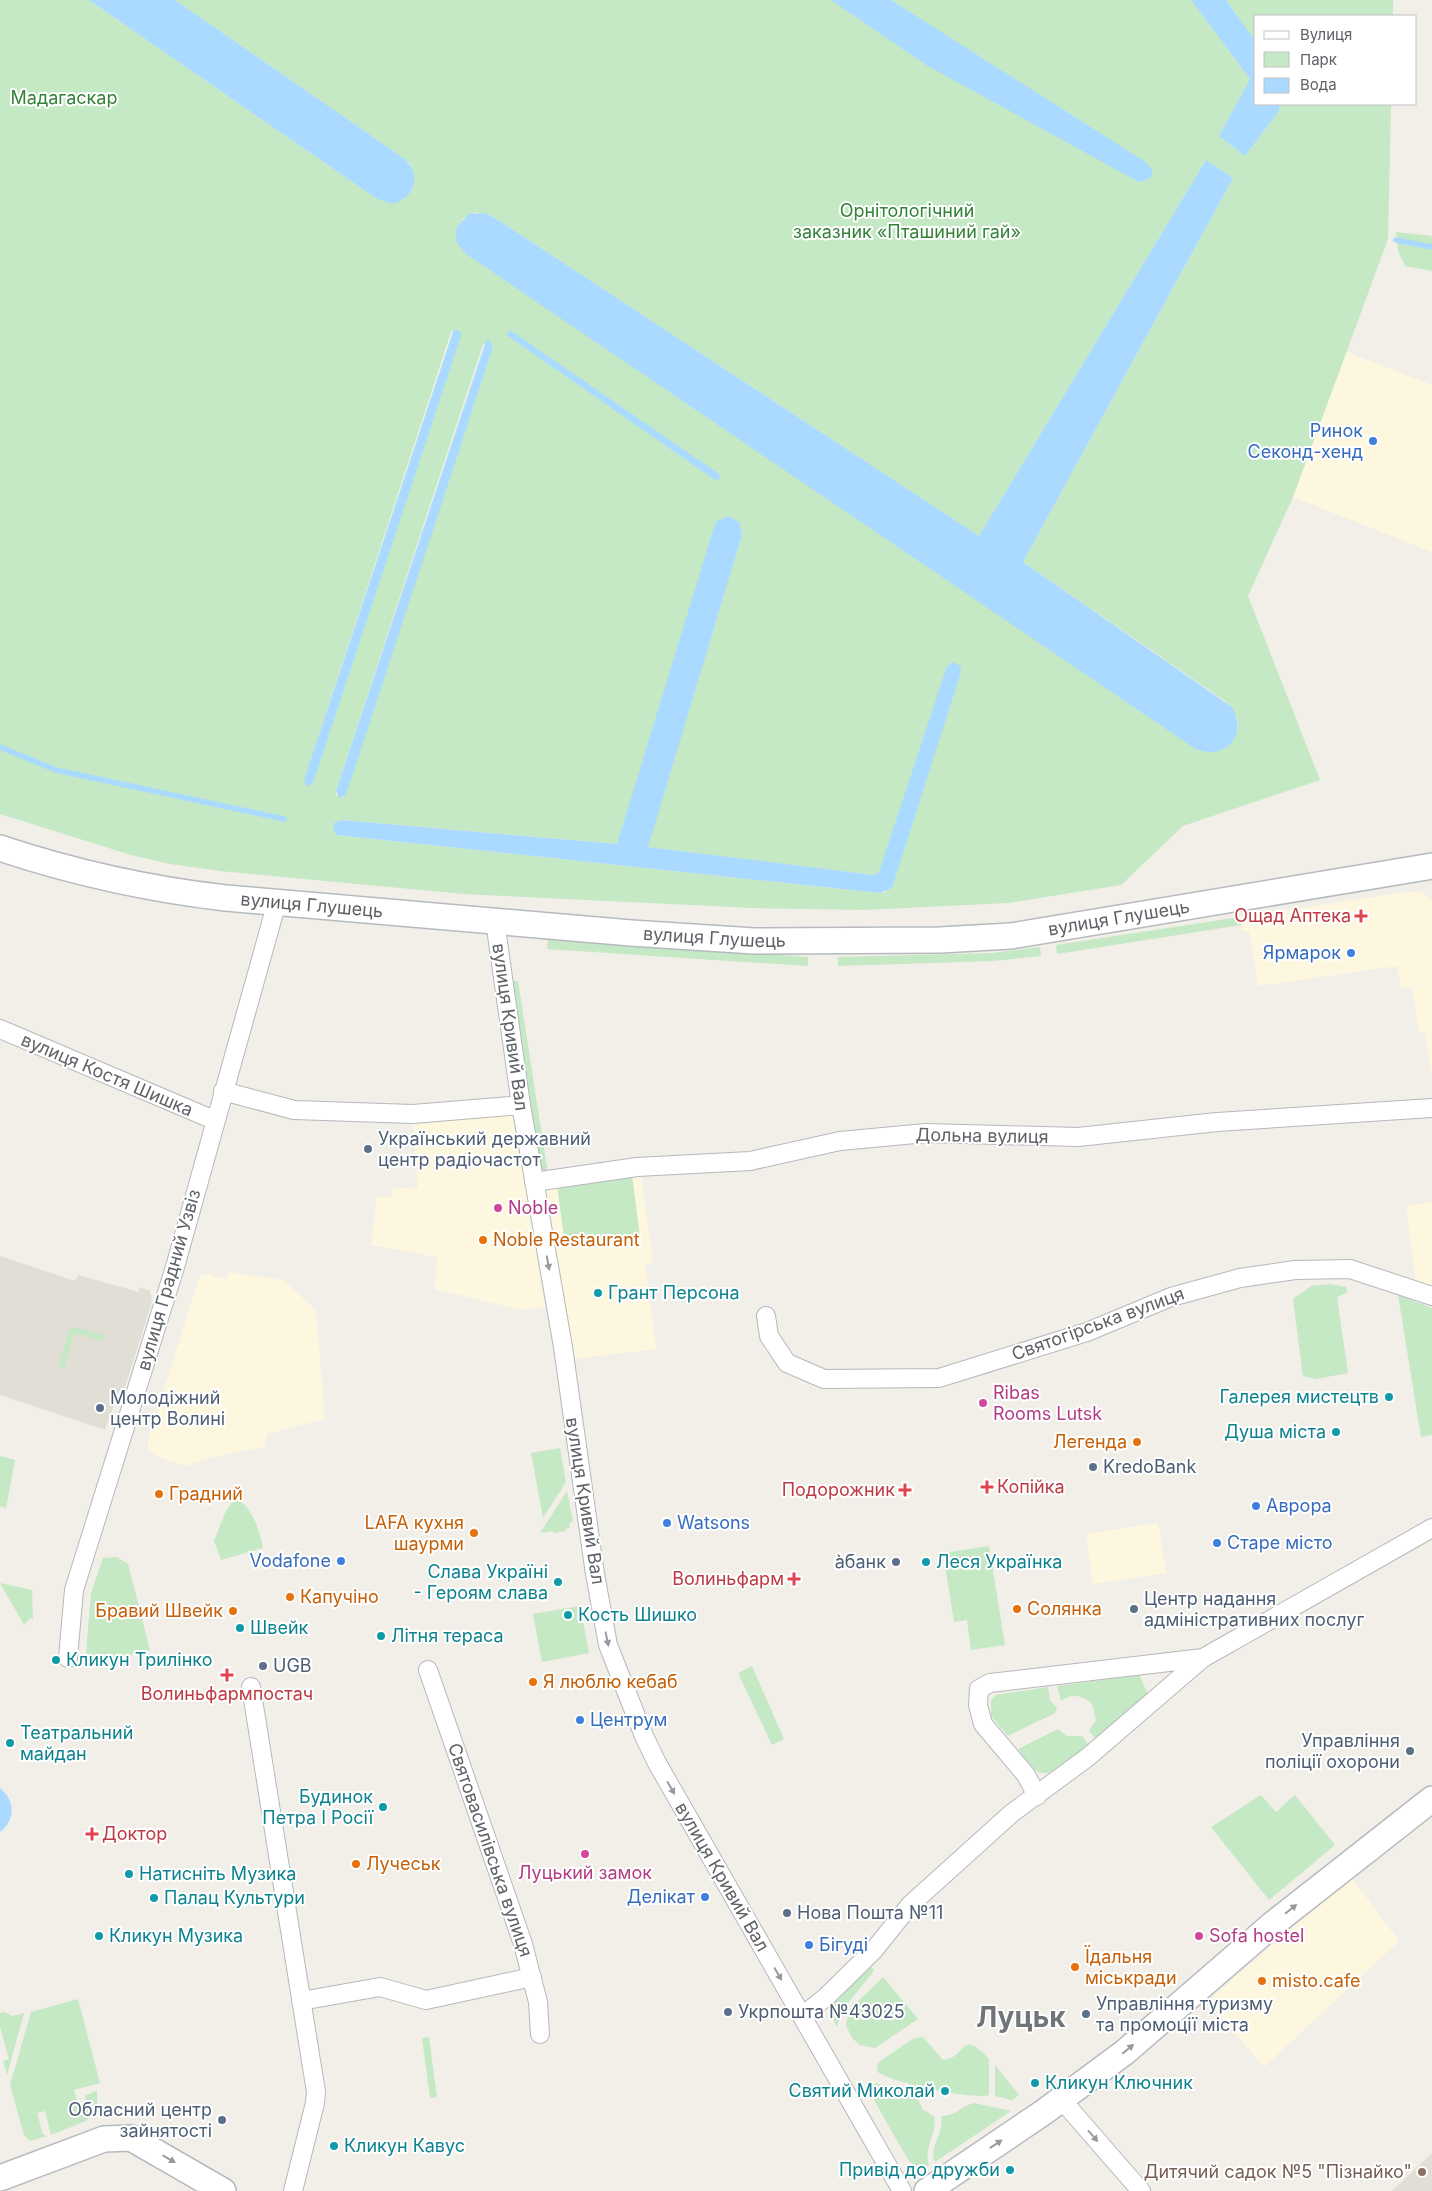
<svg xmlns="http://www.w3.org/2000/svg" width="1432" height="2191" font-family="Inter,sans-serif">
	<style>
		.commercial { fill: #fef7e0 }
		.education { fill: #e1ded6 }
		.green { fill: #c5e8c5; fill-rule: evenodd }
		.water { fill: #aadaff }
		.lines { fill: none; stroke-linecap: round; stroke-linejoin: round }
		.stream { stroke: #aadaff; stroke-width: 5.5 }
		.street-casing { stroke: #b5b8bc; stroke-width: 20 }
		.secondary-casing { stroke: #b6babf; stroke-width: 28 }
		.street { stroke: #fff; stroke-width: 18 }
		.secondary { stroke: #fff; stroke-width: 25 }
		.oneway { fill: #979a9d }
		.shop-dot { fill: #3f7fe0; stroke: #fff; stroke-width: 2 }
		.health-dot { fill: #e0444e; stroke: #fff; stroke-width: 2 }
		.service-dot { fill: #5c6f8a; stroke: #fff; stroke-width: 2 }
		.hotel-dot { fill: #d1479c; stroke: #fff; stroke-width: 2 }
		.food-dot { fill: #e8710a; stroke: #fff; stroke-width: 2 }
		.culture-dot { fill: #0f9aa8; stroke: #fff; stroke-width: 2 }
		.education-dot { fill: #8d6e63; stroke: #fff; stroke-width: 2 }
		.labels { text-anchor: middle; stroke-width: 4; stroke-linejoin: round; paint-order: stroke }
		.park-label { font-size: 18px; fill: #348238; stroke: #fff }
		.shop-label { font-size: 18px; fill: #366cbe; stroke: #fff; text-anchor: start }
		.street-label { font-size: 18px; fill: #5f6368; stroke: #fff }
		.health-label { font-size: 18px; fill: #be3a42; stroke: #fff; text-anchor: end }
		.service-label { font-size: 18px; fill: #4e5e75; stroke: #fff; text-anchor: start }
		.hotel-label { font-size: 18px; fill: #b23c85; stroke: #fff; text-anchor: start }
		.food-label { font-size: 18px; fill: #c56008; stroke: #fff; text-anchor: start }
		.culture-label { font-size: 18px; fill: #0d838f; stroke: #fff; text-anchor: start }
		.education-label { font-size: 18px; fill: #785e54; stroke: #fff; text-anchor: end }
		.town-label { font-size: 28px; font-weight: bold; fill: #70757a; stroke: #fff }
	</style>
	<rect width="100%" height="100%" fill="#f1efe8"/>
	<!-- commercial -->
	<path class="commercial" d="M 1347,352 L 1432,385 L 1432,552 L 1293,497 Z
		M 1407,892 L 1420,892 L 1432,900 L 1432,1079 L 1425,1031 L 1419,1032 L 1412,987 L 1401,988 L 1397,966 L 1258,986 L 1249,931 L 1242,931 L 1240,917 Z
		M 514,1111 L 545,1307 L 521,1310 L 435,1289 L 437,1257 L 371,1245 L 377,1197 L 391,1198 L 393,1187 L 418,1189 L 413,1120 Z
		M 641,1174 L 653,1263 L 645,1264 L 656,1349 L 572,1359 L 544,1186 Z
		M 1432,1202 L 1432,1289 L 1416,1284 L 1406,1206 Z
		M 229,1272 L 283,1280 L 316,1310 L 325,1419 L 267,1434 L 265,1447 L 217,1456 L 185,1466 L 156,1456 L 148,1450 L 148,1440 L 200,1275 L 205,1275 L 206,1273 L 212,1274 L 212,1276 L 227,1279 Z
		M 1158,1523 L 1166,1573 L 1093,1584 L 1086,1534 Z
		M 1351,1877 L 1399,1941 L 1264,2067 L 1208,2001 Z"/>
	<!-- education -->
	<path class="education" d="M 0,1256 L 75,1281 L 78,1275 L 139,1292 L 139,1287 L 150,1291 L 152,1302 L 120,1403 L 115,1402 L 105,1430 L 0,1395 Z
		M 1432,2153 L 1432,2191 L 1392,2191 Z"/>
	<!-- green -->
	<path class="green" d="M 0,0 L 89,0 L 377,199 L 401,201 L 413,189 L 411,165 L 405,159 L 175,0 L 1191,0 L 1250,79 L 1219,136 L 1245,156 L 1279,111 L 1280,104 L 1391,104 L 1388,239 L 1293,497 L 1248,596 L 1320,780 L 1183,826 L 1121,885 L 1008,903 L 864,910 L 753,908 L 464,894 L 220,871 L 170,864 L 131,855 L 0,814 ZM 1206,160 L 1233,178 L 1023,562 L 1225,701 C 1238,712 1241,725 1234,740 L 462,219 L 477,212 L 492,216 L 979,536 ZM 454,329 L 304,780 L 451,332 ZM 507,334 L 717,481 L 715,480 ZM 483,344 L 493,347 L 343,798 L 336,795 L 336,791 ZM 740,523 L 742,535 L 647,847 L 874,875 L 879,872 L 886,892 L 879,893 L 336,835 L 342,820 L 617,844 Z
		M 1226,0 L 1393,0 L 1393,16 L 1256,16 L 1256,42 Z
		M 1396,232 L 1432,236 L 1432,271 L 1405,266 L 1398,251 Z
		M 1240,917 L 1241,925 L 1057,954 L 1056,945 Z
		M 548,939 L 808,957 L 808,966 L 547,949 Z
		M 1040,947 L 1041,956 L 993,961 L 838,966 L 838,957 L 992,953 Z
		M 512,981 L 518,981 L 548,1174 L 542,1175 Z
		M 632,1175 L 640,1236 L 565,1246 L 557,1185 Z
		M 1331,1284 L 1346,1287 L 1348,1292 L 1337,1297 L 1348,1373 L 1316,1379 L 1303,1376 L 1293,1299 L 1311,1286 Z
		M 1398,1295 L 1432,1308 L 1432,1435 L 1421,1437 Z
		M 75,1327 L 104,1335 L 105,1340 L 101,1341 L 75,1333 L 64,1368 L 58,1366 L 70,1329 Z
		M 560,1448 L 566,1482 L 543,1518 L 531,1453 Z
		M 0,1456 L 15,1460 L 6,1508 L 0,1506 Z
		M 567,1491 L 573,1522 L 569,1523 L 570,1528 L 566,1528 L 566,1531 L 554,1533 L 553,1531 L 540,1533 Z
		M 233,1501 L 242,1502 C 255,1516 259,1529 263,1548 L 221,1560 L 214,1541 L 225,1513 Z
		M 989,1546 L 1005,1645 L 971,1650 L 967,1620 L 954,1622 L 943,1553 Z
		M 117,1557 L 128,1564 L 150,1650 L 85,1666 L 91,1593 L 103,1558 Z
		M 0,1583 L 32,1590 L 33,1619 L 30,1618 L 24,1625 Z
		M 580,1606 L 589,1653 L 542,1662 L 533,1614 Z
		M 752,1666 L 784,1739 L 772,1745 L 738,1673 Z
		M 1139,1675 L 1148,1694 L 1095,1738 L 1089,1731 L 1096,1720 L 1092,1704 C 1083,1695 1072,1693 1061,1701 L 1057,1686 Z
		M 1048,1687 L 1050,1700 L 1057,1708 L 1055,1713 L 1008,1736 L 991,1716 L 991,1700 L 996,1695 Z
		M 1058,1729 L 1067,1736 L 1082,1736 L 1088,1744 C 1076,1754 1053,1783 1036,1770 C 1029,1765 1023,1755 1018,1749 Z
		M 1261,1795 L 1276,1812 L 1295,1795 L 1335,1845 L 1269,1900 L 1211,1827 Z
		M 870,1966 L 874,1970 L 871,1975 L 842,2010 L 837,2027 L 828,2010 Z
		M 883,1977 L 918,2019 L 875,2048 L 860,2045 L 852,2038 L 846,2025 L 849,2010 Z
		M 78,1999 L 100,2083 L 74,2090 L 79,2107 L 87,2104 L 85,2096 L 97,2090 L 97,2109 L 86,2121 L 51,2135 L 45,2111 L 37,2113 L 43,2134 L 47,2136 L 30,2141 L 24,2135 L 10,2085 L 31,2012 Z
		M 4,2012 L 12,2016 L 24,2013 L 7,2075 L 3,2061 L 9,2059 L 0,2027 L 0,2013 Z
		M 429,2037 L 437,2097 L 430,2098 L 422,2038 Z
		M 923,2037 L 943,2060 C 968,2058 959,2027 989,2059 L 989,2095 C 974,2100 892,2083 878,2072 L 877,2065 L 879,2062 L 914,2038 Z
		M 995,2065 L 1019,2095 L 1012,2100 L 995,2096 Z
		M 876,2083 L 917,2097 L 923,2110 L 934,2116 C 938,2134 923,2147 929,2165 C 920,2169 913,2166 907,2158 L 870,2093 L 870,2088 Z
		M 974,2103 L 1011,2111 L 935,2162 C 928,2147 945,2133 941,2116 C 956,2116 961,2106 974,2103 Z"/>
	<!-- water -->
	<path class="water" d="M 89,0 L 175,0 L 405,159 C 422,176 415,197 393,204 L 377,199 Z
		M 831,0 L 891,0 L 1147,163 L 1153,171 L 1151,177 L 1142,182 L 1137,181 L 926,65 Z
		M 1191,0 L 1226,0 L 1256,42 L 1256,104 L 1280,104 L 1279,111 L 1245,156 L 1219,136 L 1250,79 Z
		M 1206,160 L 1233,178 L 1023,562 L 1232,707 C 1249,736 1224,762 1194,748 L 466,254 L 456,241 L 457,227 L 469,214 L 484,213 L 492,216 L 979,536 Z
		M 454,329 L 461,332 L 461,336 L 313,783 L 307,787 L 304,780 Z
		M 510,330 L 719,474 L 720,479 L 715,480 L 508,336 L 507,334 Z
		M 486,341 L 490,341 L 493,347 L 346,795 L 339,798 L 336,791 Z
		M 729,516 L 740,523 L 742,535 L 648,847 L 874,875 L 879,872 L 947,666 L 954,662 L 961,667 L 961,672 L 892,888 L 880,893 L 336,835 L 333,827 L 334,823 L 342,820 L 617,844 L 714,527 L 717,521 Z
		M 0,1788 C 15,1800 16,1820 0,1832 Z"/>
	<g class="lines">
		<!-- stream -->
		<path class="stream" d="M 1396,240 L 1432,247
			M 0,747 L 56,770 L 284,819"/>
		<defs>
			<path id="street" d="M 495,921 L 521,1105 L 563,1347 L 595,1574 L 608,1645 L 644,1736 L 657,1763 L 902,2191
				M 0,1029 L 214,1120
				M 223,1091 L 294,1110 L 413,1114 L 521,1105
				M 534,1182 L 637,1167 L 750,1161 L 840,1141 L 926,1133 L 1078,1137 L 1217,1122 L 1432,1108
				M 766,1316 L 769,1336 L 787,1363 L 824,1379 L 939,1378 L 1087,1332 L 1171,1297 L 1240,1278 L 1295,1270 L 1350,1269 L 1432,1296
				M 68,1658 L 74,1590 L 175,1267 L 277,902
				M 428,1670 L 523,1944 L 538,2002 L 540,2034
				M 251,1687 L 316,2092 L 315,2103 L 293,2191
				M 1037,1796 L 1026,1775 L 983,1724 L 978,1705 L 979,1689 L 990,1683 L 1203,1658
				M 301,2001 L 380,1987 L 426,2000 L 532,1977
				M 802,2016 L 826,1997 L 874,1950 L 910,1905 L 1012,1813 L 1088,1757 L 1203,1658 L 1432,1528
				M 1061,2099 L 1141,2191"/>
			<g id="secondary">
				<path id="s1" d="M 0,848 C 75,873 148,889 226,898 L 631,933 L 754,941 L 940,940 L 1011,936 L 1432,866"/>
				<path d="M 0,2178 L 104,2139 L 131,2138 L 223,2191"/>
				<path d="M 927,2191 L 1044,2112 L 1125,2052 L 1273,1924 L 1432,1799"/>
			</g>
		</defs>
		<!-- street casing -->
		<use href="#street" class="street-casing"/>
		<!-- secondary casing -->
		<use href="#secondary" class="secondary-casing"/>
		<!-- street -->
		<use href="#street" class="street"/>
		<!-- secondary -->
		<use href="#secondary" class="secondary"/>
	</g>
	<!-- one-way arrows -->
	<defs><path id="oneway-solid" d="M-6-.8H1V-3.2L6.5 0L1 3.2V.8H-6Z" transform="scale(1.25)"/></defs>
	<g class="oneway">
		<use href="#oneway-solid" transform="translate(548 1263) rotate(80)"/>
		<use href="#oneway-solid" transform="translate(607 1639) rotate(78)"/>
		<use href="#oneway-solid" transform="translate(671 1788) rotate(60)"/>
		<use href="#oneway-solid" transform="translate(1291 1909) rotate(-39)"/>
		<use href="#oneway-solid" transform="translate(778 1974) rotate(60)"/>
		<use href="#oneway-solid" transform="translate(1128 2049) rotate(-40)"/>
		<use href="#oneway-solid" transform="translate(1093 2136) rotate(49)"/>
		<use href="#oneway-solid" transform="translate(996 2144) rotate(-34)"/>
		<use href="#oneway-solid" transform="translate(169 2159) rotate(30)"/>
	</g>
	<!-- markers -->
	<g class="shop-dot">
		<circle cx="1373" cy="441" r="5"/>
		<circle cx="1351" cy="953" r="5"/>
		<circle cx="1256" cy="1506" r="5"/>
		<circle cx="667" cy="1523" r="5"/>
		<circle cx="1217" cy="1543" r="5"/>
		<circle cx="341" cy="1561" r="5"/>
		<circle cx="580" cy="1720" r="5"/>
		<circle cx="705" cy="1897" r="5"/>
		<circle cx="809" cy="1945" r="5"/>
	</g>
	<g class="health-dot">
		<path d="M1358.5 908.5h5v5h5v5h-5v5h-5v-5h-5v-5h5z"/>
		<path d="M984.5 1479.5h5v5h5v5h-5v5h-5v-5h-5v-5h5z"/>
		<path d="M902.5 1482.5h5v5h5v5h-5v5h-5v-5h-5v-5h5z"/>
		<path d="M791.5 1571.5h5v5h5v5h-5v5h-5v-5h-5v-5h5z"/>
		<path d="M224.5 1667.5h5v5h5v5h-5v5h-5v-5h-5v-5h5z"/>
		<path d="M89.5 1826.5h5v5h5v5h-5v5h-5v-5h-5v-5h5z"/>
	</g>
	<g class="service-dot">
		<circle cx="368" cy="1149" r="5"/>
		<circle cx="100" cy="1408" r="5"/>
		<circle cx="1093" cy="1467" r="5"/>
		<circle cx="896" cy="1562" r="5"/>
		<circle cx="1134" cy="1609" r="5"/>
		<circle cx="263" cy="1666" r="5"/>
		<circle cx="1410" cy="1751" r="5"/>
		<circle cx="787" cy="1913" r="5"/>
		<circle cx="728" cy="2012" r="5"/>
		<circle cx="1086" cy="2014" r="5"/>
		<circle cx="222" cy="2120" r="5"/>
	</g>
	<g class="hotel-dot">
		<circle cx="498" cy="1208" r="5"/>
		<circle cx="983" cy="1403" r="5"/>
		<circle cx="585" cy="1854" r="5"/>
		<circle cx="1199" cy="1936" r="5"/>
	</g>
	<g class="food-dot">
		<circle cx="483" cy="1240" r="5"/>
		<circle cx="1137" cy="1442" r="5"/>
		<circle cx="159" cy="1494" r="5"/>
		<circle cx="474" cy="1533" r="5"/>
		<circle cx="290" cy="1597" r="5"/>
		<circle cx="1017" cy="1609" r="5"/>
		<circle cx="233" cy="1611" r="5"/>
		<circle cx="533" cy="1682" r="5"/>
		<circle cx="356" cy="1864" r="5"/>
		<circle cx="1075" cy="1967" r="5"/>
		<circle cx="1262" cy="1981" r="5"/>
	</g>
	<g class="culture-dot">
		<circle cx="598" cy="1293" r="5"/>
		<circle cx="1389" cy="1397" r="5"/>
		<circle cx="1336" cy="1432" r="5"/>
		<circle cx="926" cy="1562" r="5"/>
		<circle cx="558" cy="1582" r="5"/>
		<circle cx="568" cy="1615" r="5"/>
		<circle cx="240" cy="1628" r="5"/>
		<circle cx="381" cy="1636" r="5"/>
		<circle cx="56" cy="1660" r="5"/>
		<circle cx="10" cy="1743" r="5"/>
		<circle cx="383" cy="1807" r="5"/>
		<circle cx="129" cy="1874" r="5"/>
		<circle cx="154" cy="1898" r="5"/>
		<circle cx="99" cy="1936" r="5"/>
		<circle cx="1035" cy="2083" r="5"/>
		<circle cx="945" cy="2091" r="5"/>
		<circle cx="334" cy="2146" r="5"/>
		<circle cx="1010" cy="2170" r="5"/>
	</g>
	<circle class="education-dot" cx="1422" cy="2172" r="5"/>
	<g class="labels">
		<!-- park labels -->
		<g class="park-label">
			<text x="64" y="104">Мадагаскар</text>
			<text x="907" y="217">Орнітологічний<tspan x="907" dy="21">заказник «Пташиний гай»</tspan></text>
		</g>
		<!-- shop labels -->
		<g class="shop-label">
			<text x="1363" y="437" text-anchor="end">Ринок<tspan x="1363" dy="21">Секонд-хенд</tspan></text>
			<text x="1341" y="959" text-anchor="end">Ярмарок</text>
			<text x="1266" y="1512">Аврора</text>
			<text x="677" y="1529">Watsons</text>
			<text x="1227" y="1549">Старе місто</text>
			<text x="331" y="1567" text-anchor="end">Vodafone</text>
			<text x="590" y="1726">Центрум</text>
			<text x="695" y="1903" text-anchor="end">Делікат</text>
			<text x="819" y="1951">Бігуді</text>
		</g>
		<!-- street labels -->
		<g class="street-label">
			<text dy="6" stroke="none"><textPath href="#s1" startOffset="318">вулиця Глушець</textPath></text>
			<text dy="6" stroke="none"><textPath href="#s1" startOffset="1128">вулиця Глушець</textPath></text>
			<text dy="6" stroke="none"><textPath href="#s1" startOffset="722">вулиця Глушець</textPath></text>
			<text transform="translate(510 1027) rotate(82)" y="6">вулиця Кривий Вал</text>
			<text transform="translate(107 1075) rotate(23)" y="6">вулиця Костя Шишка</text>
			<text transform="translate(982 1136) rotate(1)" y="6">Дольна вулиця</text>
			<text transform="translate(169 1280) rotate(-74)" y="6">вулиця Градний Узвіз</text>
			<text transform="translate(1098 1324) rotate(-20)" y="6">Святогірська вулиця</text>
			<text transform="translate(585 1501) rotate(81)" y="6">вулиця Кривий Вал</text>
			<text transform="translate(490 1850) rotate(71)" y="6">Святовасилівська вулиця</text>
			<text transform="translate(722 1877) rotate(60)" y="6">вулиця Кривий Вал</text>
		</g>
		<!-- health labels -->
		<g class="health-label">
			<text x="1351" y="922">Ощад Аптека</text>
			<text x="997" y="1493" text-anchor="start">Копійка</text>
			<text x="895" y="1496">Подорожник</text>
			<text x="784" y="1585">Волиньфарм</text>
			<text x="227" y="1700" text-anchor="middle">Волиньфармпостач</text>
			<text x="102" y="1840" text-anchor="start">Доктор</text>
		</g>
		<!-- service labels -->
		<g class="service-label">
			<text x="378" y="1145">Український державний<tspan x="378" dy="21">центр радіочастот</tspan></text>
			<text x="110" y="1404">Молодіжний<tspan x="110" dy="21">центр Волині</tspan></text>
			<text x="1103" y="1473">KredoBank</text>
			<text x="886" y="1568" text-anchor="end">а̀банк</text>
			<text x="1144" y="1605">Центр надання<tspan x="1144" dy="21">адміністративних послуг</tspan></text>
			<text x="273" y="1672">UGB</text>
			<text x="1400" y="1747" text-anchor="end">Управління<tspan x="1400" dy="21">поліції охорони</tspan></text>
			<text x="797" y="1919">Нова Пошта №11</text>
			<text x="1096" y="2010">Управління туризму<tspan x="1096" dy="21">та промоції міста</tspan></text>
			<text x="738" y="2018">Укрпошта №43025</text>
			<text x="212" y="2116" text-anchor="end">Обласний центр<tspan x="212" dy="21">зайнятості</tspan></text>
		</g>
		<!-- hotel labels -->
		<g class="hotel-label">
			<text x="508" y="1214">Noble</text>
			<text x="993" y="1399">Ribas<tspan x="993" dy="21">Rooms Lutsk</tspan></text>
			<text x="585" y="1879" text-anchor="middle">Луцький замок</text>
			<text x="1209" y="1942">Sofa hostel</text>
		</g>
		<!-- food labels -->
		<g class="food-label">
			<text x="493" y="1246">Noble Restaurant</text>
			<text x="1127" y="1448" text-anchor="end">Легенда</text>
			<text x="169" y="1500">Градний</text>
			<text x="464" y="1529" text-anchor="end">LAFA кухня<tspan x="464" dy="21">шаурми</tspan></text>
			<text x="300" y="1603">Капучіно</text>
			<text x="1027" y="1615">Солянка</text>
			<text x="223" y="1617" text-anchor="end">Бравий Швейк</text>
			<text x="543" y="1688">Я люблю кебаб</text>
			<text x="366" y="1870">Лучеськ</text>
			<text x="1085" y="1963">Їдальня<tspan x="1085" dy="21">міськради</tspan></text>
			<text x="1272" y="1987">misto.cafe</text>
		</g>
		<!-- culture labels -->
		<g class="culture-label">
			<text x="608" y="1299">Грант Персона</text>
			<text x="1379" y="1403" text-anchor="end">Галерея мистецтв</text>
			<text x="1326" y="1438" text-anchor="end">Душа міста</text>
			<text x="936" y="1568">Леся Українка</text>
			<text x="548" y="1578" text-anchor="end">Слава Україні<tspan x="548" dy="21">- Героям слава</tspan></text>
			<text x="578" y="1621">Кость Шишко</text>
			<text x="250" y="1634">Швейк</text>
			<text x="391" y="1642">Літня тераса</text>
			<text x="66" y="1666">Кликун Трилінко</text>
			<text x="20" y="1739">Театральний<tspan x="20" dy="21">майдан</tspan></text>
			<text x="373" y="1803" text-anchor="end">Будинок<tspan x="373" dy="21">Петра І Росії</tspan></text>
			<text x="139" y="1880">Натисніть Музика</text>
			<text x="164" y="1904">Палац Культури</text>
			<text x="109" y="1942">Кликун Музика</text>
			<text x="1045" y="2089">Кликун Ключник</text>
			<text x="935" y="2097" text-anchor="end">Святий Миколай</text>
			<text x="344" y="2152">Кликун Кавус</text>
			<text x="1000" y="2176" text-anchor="end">Привід до дружби</text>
		</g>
		<!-- education labels -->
		<g class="education-label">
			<text x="1412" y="2178">Дитячий садок №5 "Пізнайко"</text>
		</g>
		<!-- town labels -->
		<g class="town-label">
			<text x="1021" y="2027">Луцьк</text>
		</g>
	</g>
	<!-- legend -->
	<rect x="1254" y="15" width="162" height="90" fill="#ffffff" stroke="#bfc1c3"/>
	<rect x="1264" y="31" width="25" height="8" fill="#ffffff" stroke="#bfc1c3"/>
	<text x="1300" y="40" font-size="15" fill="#5f6368">Вулиця</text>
	<rect x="1264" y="52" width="25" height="15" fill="#c5e8c5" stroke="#bfc1c3"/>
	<text x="1300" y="65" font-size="15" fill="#5f6368">Парк</text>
	<rect x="1264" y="78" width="25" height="15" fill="#aadaff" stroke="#bfc1c3"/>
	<text x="1300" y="90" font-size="15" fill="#5f6368">Вода</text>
</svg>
